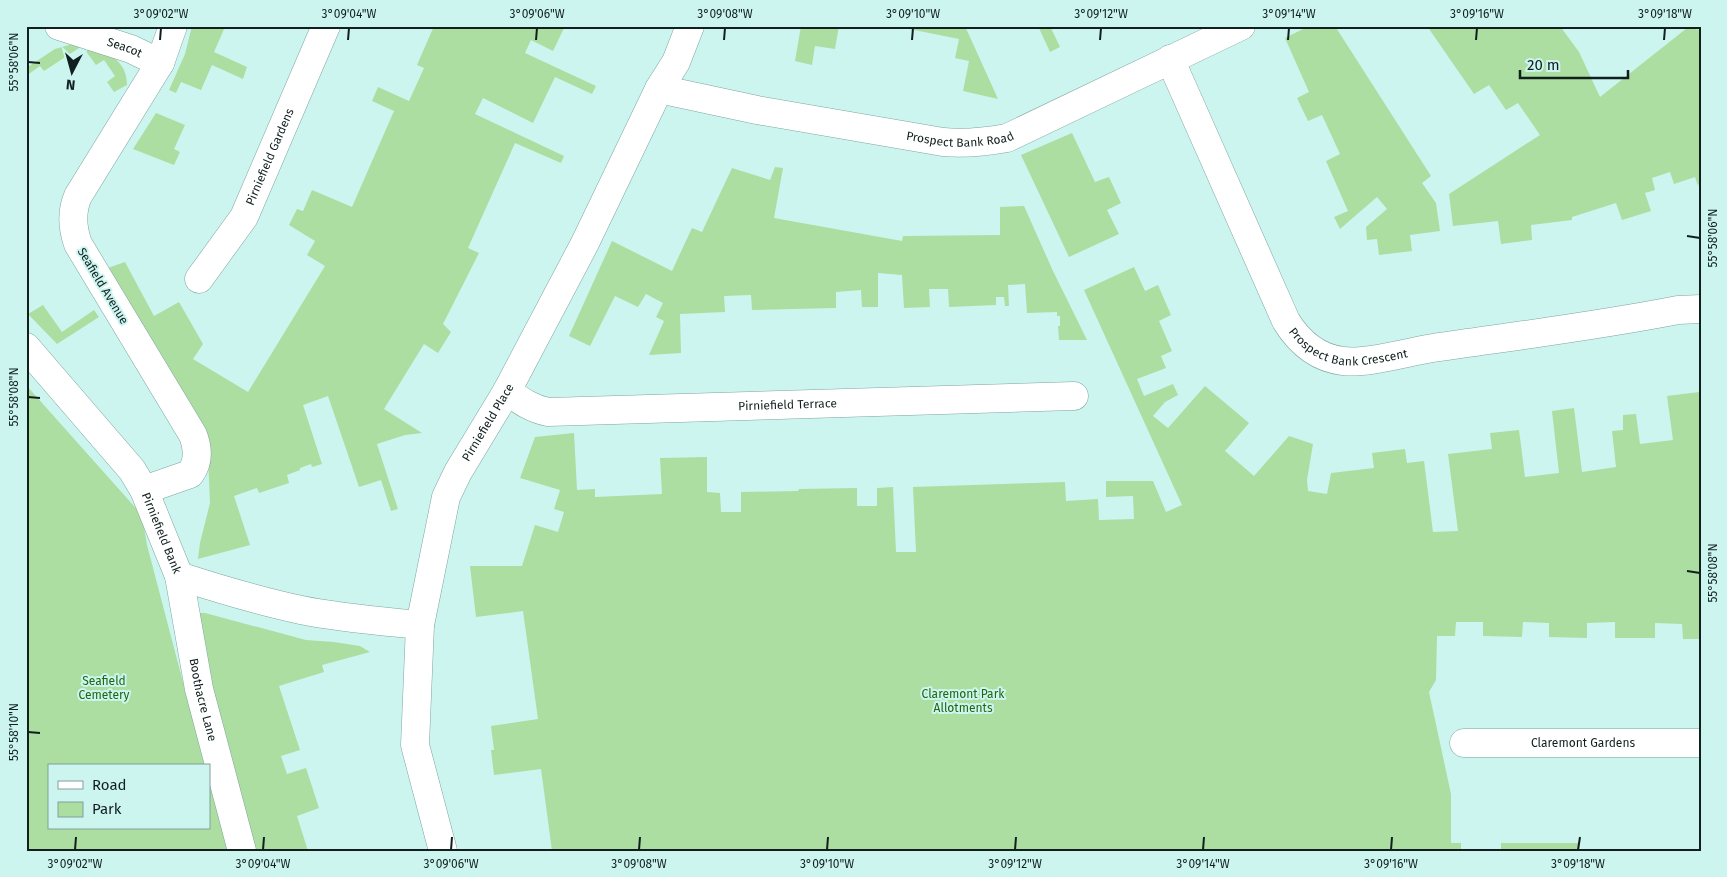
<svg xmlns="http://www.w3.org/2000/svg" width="1727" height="877" font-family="'Fira Sans',sans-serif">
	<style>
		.green { fill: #abdea0 }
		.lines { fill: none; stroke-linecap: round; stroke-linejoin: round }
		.minor-casing { stroke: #7fa5a0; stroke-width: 29 }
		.minor { stroke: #fff; stroke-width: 28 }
		.ticks { fill: none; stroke: #11201f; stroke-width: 2 }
		.labels { text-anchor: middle; stroke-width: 4; stroke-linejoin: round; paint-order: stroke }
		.street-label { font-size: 12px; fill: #11201f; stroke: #cdf5f0 }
		.park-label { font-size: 12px; fill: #22660e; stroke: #cdf5f0 }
		.neatline { fill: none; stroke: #11201f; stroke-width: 2 }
		.ticks-label { font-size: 12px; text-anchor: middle; fill: #11201f }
	</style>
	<rect width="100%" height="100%" fill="#cdf5f0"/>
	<!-- green -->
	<path class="green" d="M 192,26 L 225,27 L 214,52 L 247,67 L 243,79 L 212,65 L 201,90 L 181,82 L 176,93 L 169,90 L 185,54 Z
		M 434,26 L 565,26 L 553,51 L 531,40 L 525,53 L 596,86 L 592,94 L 555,77 L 533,123 L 483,98 L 475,114 L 564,156 L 561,163 L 515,143 L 468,248 L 479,253 L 443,324 L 451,332 L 438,353 L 424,344 L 384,409 L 422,433 L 405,435 L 377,444 L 398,509 L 391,511 L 381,480 L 359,487 L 328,396 L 303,405 L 322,464 L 312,467 L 311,464 L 300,468 L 300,470 L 287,475 L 289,483 L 259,493 L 257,488 L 234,496 L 250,545 L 198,559 L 200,543 L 210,503 L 208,457 L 102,270 L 125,262 L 154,316 L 179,302 L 203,344 L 193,359 L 248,392 L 325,266 L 307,255 L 315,241 L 289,225 L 297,209 L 303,211 L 312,190 L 352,207 L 394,111 L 372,101 L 378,87 L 409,101 L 424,68 L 417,65 Z
		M 801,26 L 839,26 L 835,49 L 815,46 L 812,65 L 795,61 Z
		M 894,26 L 965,26 L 998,99 L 963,91 L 969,61 L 955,58 L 959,39 Z
		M 1038,26 L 1050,26 L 1060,47 L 1050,52 Z
		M 1309,26 L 1335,26 L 1431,176 L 1422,183 L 1436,203 L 1440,231 L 1410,235 L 1412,251 L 1379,255 L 1377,239 L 1367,240 L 1366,227 L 1387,209 L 1377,197 L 1340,229 L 1334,217 L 1348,211 L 1326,161 L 1340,154 L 1322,115 L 1308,121 L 1297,98 L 1309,92 L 1285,38 Z
		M 1427,26 L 1560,26 L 1579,52 L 1600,97 L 1687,28 L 1701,30 L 1701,177 L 1698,186 L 1695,177 L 1674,184 L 1670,172 L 1652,178 L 1655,190 L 1645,193 L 1651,211 L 1622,220 L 1616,203 L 1572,217 L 1572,220 L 1531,225 L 1532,240 L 1501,244 L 1498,221 L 1453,226 L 1449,194 L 1540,135 L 1518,103 L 1506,110 L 1489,85 L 1474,94 Z
		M 76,43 C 99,50 127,55 127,85 L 114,92 L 107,82 L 115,76 L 104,60 L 96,65 L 82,46 L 44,71 L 40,66 L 26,76 L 26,68 L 55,49 Z
		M 156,113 L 185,125 L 174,149 L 180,152 L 174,165 L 133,149 Z
		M 1072,133 L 1095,182 L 1109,177 L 1121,203 L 1107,210 L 1119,234 L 1069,257 L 1021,155 Z
		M 775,167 L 783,168 L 774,218 L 902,241 L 903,236 L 1000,235 L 1000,207 L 1024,206 L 1053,271 L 1087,340 L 1059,340 L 1058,326 L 1060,326 L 1060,316 L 1057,316 L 1057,312 L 1027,313 L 1025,284 L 1008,285 L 1009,306 L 1005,306 L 1004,297 L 996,297 L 996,305 L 949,307 L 948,289 L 929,289 L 930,307 L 904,308 L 902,275 L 878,273 L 878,307 L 862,307 L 861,290 L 836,292 L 836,308 L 752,310 L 751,295 L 724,296 L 725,312 L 680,314 L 681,353 L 649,355 L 664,321 L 656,317 L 663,303 L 646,294 L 638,307 L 615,296 L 590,346 L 569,336 L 612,241 L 672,271 L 692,228 L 702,232 L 732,168 L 770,180 Z
		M 1134,267 L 1145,291 L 1158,285 L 1171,315 L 1159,321 L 1172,351 L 1161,356 L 1166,368 L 1137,379 L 1144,396 L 1173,384 L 1178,395 L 1165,402 L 1153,416 L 1168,428 L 1205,386 L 1249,423 L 1225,451 L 1254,476 L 1289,436 L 1313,444 L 1307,480 L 1308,491 L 1327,494 L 1331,473 L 1374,468 L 1372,453 L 1405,449 L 1407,463 L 1424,461 L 1433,532 L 1458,531 L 1448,454 L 1492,449 L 1490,433 L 1519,430 L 1525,477 L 1559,473 L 1552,411 L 1574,408 L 1582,472 L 1616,467 L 1612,431 L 1623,430 L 1623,415 L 1636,414 L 1640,444 L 1673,440 L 1667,396 L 1699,392 L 1701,388 L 1701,639 L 1683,639 L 1682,624 L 1655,623 L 1655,638 L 1615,638 L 1615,622 L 1587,623 L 1587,638 L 1549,637 L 1549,623 L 1523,622 L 1522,637 L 1483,636 L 1483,622 L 1456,622 L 1455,636 L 1437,636 L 1436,680 L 1429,692 L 1451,794 L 1451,843 L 1461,843 L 1461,851 L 552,851 L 541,769 L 494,775 L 491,750 L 494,750 L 491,726 L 538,719 L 523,611 L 476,617 L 470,566 L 522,566 L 535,525 L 558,532 L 564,512 L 554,509 L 560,490 L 520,478 L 535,437 L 574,433 L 577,490 L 595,489 L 595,497 L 662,494 L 660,458 L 707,457 L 707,492 L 720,493 L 721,512 L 741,512 L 741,492 L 798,491 L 799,489 L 857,488 L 857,506 L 877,506 L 877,488 L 893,487 L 896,552 L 916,552 L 913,487 L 1065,482 L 1066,501 L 1098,499 L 1099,520 L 1134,519 L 1133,496 L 1106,497 L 1106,481 L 1153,481 L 1166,512 L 1182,505 L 1084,290 Z
		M 43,305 L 62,332 L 94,310 L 99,317 L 57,344 L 28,314 Z
		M 26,385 L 142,515 L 147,545 L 205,766 L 49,766 L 49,828 L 209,828 L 209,778 L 228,851 L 26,851 Z
		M 198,613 L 205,613 L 306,640 L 334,642 L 360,646 L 370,652 L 322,665 L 324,672 L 279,686 L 300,750 L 281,756 L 287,774 L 306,768 L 319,808 L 297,816 L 308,851 L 252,851 L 195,614 Z
		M 1501,843 L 1578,843 L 1578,851 L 1501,851 Z"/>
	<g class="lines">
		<defs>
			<g id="minor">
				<path id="s1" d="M 59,26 L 131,49 L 160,63"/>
				<path id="s2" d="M 1170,59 L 1286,321 C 1299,342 1317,358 1343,361 C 1367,364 1408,352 1433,348 C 1515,336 1597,326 1678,310 L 1701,309"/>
				<path id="s3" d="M 659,89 L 757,110 L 943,142 C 965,144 985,142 1007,138 L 1241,26"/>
				<path id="s4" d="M 199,279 L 244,217 L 326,26"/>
				<path id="s5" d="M 26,347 L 132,470 L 144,490 L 179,576 C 219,589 259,601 301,610 C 340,618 380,621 420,625"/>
				<path id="s6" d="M 507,391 C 521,401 532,409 548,412 L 1074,396"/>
				<path d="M 144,490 L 190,474 C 199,462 198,448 193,435 L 78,244 C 72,227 71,212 78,196 L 160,63 L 173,26"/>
				<path id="s7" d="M 179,576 L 199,689 L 242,851"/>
				<path id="s8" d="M 1464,743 L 1701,743"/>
				<path id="s9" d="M 443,851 L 415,745 L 420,625 L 446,497 L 458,472 L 507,391 L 585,243 L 659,89 L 676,62 L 690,26"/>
			</g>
		</defs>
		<!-- minor casing -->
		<use href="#minor" class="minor-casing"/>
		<!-- minor -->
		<use href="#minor" class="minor"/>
	</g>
	<!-- ticks -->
	<path class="ticks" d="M 160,40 L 161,28M 348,40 L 349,28M 536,40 L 537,28M 724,40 L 725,28M 912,40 L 913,28M 1100,40 L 1101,28M 1288,40 L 1289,28M 1476,40 L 1477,28M 1664,40 L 1665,28M 28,62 L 40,63M 1687,236 L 1700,238M 28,397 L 40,398M 1687,571 L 1700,573M 28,732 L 40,733M 75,850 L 76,837M 263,850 L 264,837M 451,850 L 452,837M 639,850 L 640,837M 827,850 L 828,837M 1015,850 L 1016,837M 1203,850 L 1204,837M 1391,850 L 1392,837M 1578,850 L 1580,837"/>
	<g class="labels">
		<!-- street labels -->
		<g class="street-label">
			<text dy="4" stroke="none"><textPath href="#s1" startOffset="69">Seacot</textPath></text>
			<text dy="4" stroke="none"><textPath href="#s3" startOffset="306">Prospect Bank Road</textPath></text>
			<text dy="4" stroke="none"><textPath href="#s4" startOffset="142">Pirniefield Gardens</textPath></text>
			<text transform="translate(103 286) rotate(59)" y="4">Seafield Avenue</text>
			<text dy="4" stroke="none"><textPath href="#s2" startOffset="360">Prospect Bank Crescent</textPath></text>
			<text dy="4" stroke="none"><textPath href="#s6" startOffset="286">Pirniefield Terrace</textPath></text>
			<text dy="4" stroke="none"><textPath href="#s9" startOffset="446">Pirniefield Place</textPath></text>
			<text dy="4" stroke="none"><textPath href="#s5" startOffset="232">Pirniefield Bank</textPath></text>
			<text dy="4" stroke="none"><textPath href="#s7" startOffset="126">Boothacre Lane</textPath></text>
			<text dy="4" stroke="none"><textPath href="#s8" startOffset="119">Claremont Gardens</textPath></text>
		</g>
		<!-- park labels -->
		<g class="park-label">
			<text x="104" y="685">Seafield<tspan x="104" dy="14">Cemetery</tspan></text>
			<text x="963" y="698">Claremont Park<tspan x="963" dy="14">Allotments</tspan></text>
		</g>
	</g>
	<!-- border -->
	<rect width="1727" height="877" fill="none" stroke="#cdf5f0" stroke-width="55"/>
	<!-- legend -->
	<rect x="48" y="764" width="162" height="65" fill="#cdf5f0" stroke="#82a09c"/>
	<rect x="58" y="781" width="25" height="8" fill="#ffffff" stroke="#82a09c"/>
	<text x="92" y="790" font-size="15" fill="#11201f">Road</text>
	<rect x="58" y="802" width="25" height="15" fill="#abdea0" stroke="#82a09c"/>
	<text x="92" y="814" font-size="15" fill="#11201f">Park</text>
	<!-- north arrow -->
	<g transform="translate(72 72) rotate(186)" stroke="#cdf5f0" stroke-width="4" paint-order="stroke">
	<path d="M0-4L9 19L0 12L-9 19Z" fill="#11201f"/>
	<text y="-8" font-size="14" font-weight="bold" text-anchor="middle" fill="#11201f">N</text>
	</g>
	<!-- scale -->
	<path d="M1520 70v8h108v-8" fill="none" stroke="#11201f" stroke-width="2.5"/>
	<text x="1527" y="70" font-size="15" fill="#11201f" stroke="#cdf5f0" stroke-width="4" paint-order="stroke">20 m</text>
	<rect x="28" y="28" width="1672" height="822" class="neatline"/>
	<g class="ticks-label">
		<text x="161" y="18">3°09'02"W</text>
		<text x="349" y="18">3°09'04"W</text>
		<text x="537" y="18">3°09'06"W</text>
		<text x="725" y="18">3°09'08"W</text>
		<text x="913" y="18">3°09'10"W</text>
		<text x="1101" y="18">3°09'12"W</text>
		<text x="1289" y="18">3°09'14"W</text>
		<text x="1477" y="18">3°09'16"W</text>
		<text x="1665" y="18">3°09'18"W</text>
		<text transform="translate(14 62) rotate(-90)" y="4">55°58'06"N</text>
		<text transform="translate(1713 238) rotate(-90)" y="4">55°58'06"N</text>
		<text transform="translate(14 397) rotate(-90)" y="4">55°58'08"N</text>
		<text transform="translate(1713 573) rotate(-90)" y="4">55°58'08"N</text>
		<text transform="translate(14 732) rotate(-90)" y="4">55°58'10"N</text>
		<text x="75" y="868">3°09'02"W</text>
		<text x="263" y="868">3°09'04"W</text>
		<text x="451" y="868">3°09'06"W</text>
		<text x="639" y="868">3°09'08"W</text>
		<text x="827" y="868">3°09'10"W</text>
		<text x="1015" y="868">3°09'12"W</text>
		<text x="1203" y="868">3°09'14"W</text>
		<text x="1391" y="868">3°09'16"W</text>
		<text x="1578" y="868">3°09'18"W</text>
	</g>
</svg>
